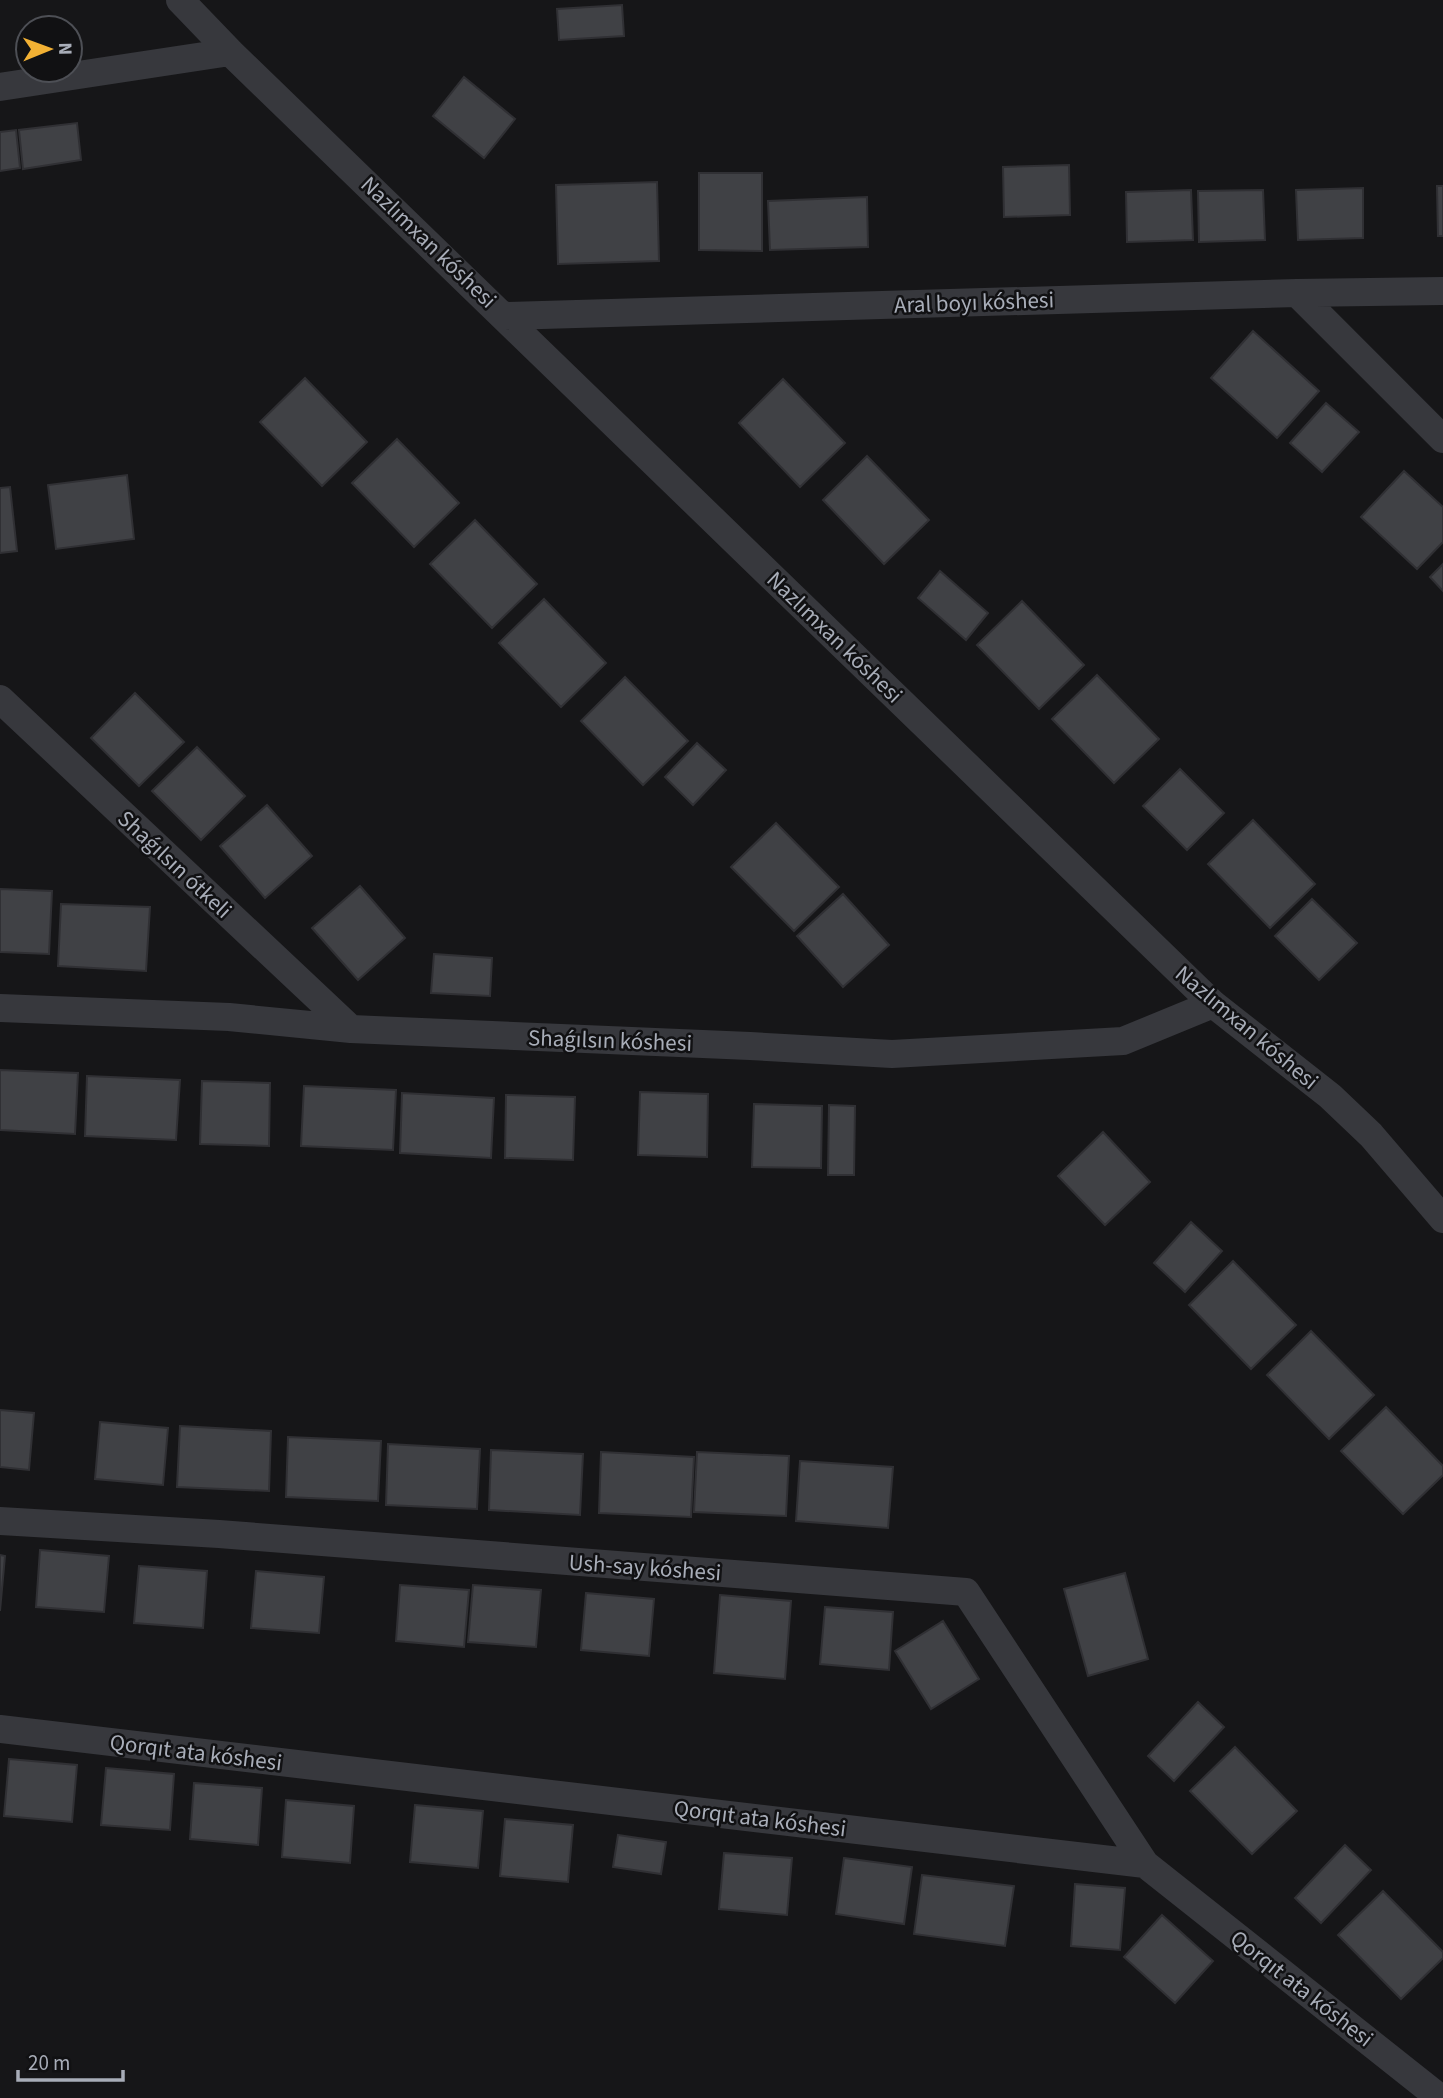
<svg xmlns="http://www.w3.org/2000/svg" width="1443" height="2098" font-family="'Source Sans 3',sans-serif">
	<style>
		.building { fill: #404145; stroke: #303034; stroke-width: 2 }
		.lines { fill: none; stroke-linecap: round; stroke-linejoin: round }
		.minor { stroke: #37383d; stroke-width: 28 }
		.labels { text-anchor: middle; stroke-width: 5; stroke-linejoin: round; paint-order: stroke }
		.street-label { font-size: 23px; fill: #a8adb8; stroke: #111113 }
	</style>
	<rect width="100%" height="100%" fill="#161618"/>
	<!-- building -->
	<path class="building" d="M 622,5 L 624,36 L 559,40 L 557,9 Z
		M 464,77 L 515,119 L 484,158 L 433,116 Z
		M 77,123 L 81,160 L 23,169 L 19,130 Z
		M 16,130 L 20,168 L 0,171 L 0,132 Z
		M 1069,165 L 1070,215 L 1004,217 L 1003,167 Z
		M 699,173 L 762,173 L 762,251 L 699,250 Z
		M 657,182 L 659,261 L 558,264 L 556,185 Z
		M 1437,186 L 1443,186 L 1443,236 L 1438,236 Z
		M 1363,188 L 1363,238 L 1298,240 L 1296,190 Z
		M 1191,190 L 1193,240 L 1127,242 L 1126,192 Z
		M 1263,190 L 1265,240 L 1199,242 L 1198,191 Z
		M 867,197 L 868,247 L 770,250 L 768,201 Z
		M 1253,331 L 1319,391 L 1277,438 L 1211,378 Z
		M 305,378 L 367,442 L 322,486 L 260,422 Z
		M 783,379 L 845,443 L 800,487 L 739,423 Z
		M 1326,403 L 1359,432 L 1322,472 L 1290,443 Z
		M 397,439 L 459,503 L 414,547 L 352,483 Z
		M 867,456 L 929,520 L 884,564 L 823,500 Z
		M 1404,471 L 1443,507 L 1443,542 L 1417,569 L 1361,517 Z
		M 127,475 L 134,539 L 56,549 L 48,485 Z
		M 10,487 L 17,551 L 0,553 L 0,488 Z
		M 475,520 L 537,584 L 492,628 L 430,564 Z
		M 1443,564 L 1443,591 L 1430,577 Z
		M 940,571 L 988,613 L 966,640 L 918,598 Z
		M 544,599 L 606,663 L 561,707 L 499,643 Z
		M 1022,601 L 1084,665 L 1039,709 L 977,645 Z
		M 1097,675 L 1159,739 L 1114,783 L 1052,719 Z
		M 625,677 L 688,741 L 643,785 L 581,721 Z
		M 135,693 L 184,742 L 139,786 L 91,738 Z
		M 697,743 L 726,770 L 693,805 L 665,777 Z
		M 197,747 L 245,796 L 201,840 L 152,791 Z
		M 1180,769 L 1224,813 L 1187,850 L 1143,806 Z
		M 267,805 L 312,856 L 265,898 L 220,846 Z
		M 1253,820 L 1315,884 L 1270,928 L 1208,864 Z
		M 776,823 L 839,887 L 794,931 L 731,867 Z
		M 360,886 L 405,938 L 358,980 L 312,928 Z
		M 0,889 L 52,891 L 49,954 L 0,952 Z
		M 843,894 L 889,945 L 843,987 L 797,936 Z
		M 1312,899 L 1357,943 L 1319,980 L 1275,936 Z
		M 61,904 L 150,907 L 146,971 L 58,966 Z
		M 434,954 L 492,958 L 490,996 L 431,993 Z
		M 0,1070 L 78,1073 L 75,1134 L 0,1130 Z
		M 87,1076 L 180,1080 L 176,1140 L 85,1136 Z
		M 202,1081 L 270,1083 L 269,1146 L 200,1144 Z
		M 304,1086 L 396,1090 L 393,1150 L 301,1146 Z
		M 640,1092 L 708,1094 L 707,1157 L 638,1155 Z
		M 402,1093 L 494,1098 L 491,1158 L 400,1153 Z
		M 506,1095 L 575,1097 L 573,1160 L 505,1158 Z
		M 754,1104 L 822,1106 L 821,1168 L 752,1167 Z
		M 829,1105 L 855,1106 L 854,1175 L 828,1175 Z
		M 1103,1132 L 1150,1182 L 1105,1225 L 1058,1176 Z
		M 1191,1222 L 1222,1251 L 1185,1292 L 1154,1263 Z
		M 1233,1261 L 1296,1325 L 1251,1369 L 1189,1305 Z
		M 1311,1331 L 1374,1395 L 1329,1439 L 1267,1375 Z
		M 1386,1407 L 1443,1466 L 1443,1475 L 1403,1514 L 1341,1451 Z
		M 0,1410 L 34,1413 L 29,1470 L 0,1467 Z
		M 100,1422 L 168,1428 L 163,1485 L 95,1479 Z
		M 180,1426 L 271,1431 L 269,1491 L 177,1487 Z
		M 288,1437 L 381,1441 L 378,1501 L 286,1497 Z
		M 388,1444 L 480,1449 L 477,1509 L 386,1505 Z
		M 491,1450 L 583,1454 L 580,1515 L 489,1510 Z
		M 601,1452 L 694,1457 L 691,1517 L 599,1513 Z
		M 697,1452 L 789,1456 L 786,1516 L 694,1512 Z
		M 800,1461 L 893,1467 L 888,1528 L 796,1521 Z
		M 40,1550 L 109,1556 L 104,1612 L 36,1607 Z
		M 0,1555 L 5,1556 L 0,1611 Z
		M 139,1566 L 207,1571 L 203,1628 L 134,1623 Z
		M 256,1571 L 324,1577 L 319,1633 L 251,1628 Z
		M 1125,1573 L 1148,1659 L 1088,1676 L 1064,1589 Z
		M 400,1585 L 469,1590 L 464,1647 L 396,1641 Z
		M 473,1585 L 541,1590 L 536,1647 L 468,1642 Z
		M 586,1593 L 654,1599 L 649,1656 L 581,1650 Z
		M 720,1595 L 791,1601 L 785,1679 L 714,1673 Z
		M 825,1607 L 893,1612 L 889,1670 L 820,1664 Z
		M 943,1621 L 979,1679 L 931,1709 L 895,1651 Z
		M 1198,1702 L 1224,1727 L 1174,1781 L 1148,1756 Z
		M 1235,1747 L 1297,1811 L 1252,1854 L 1190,1791 Z
		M 9,1759 L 77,1765 L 72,1822 L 4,1816 Z
		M 106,1768 L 174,1774 L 170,1830 L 101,1825 Z
		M 194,1783 L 262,1788 L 258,1845 L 190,1839 Z
		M 286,1800 L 354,1806 L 350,1863 L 282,1857 Z
		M 415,1805 L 483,1811 L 478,1868 L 410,1862 Z
		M 505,1819 L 573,1825 L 568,1882 L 500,1876 Z
		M 618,1835 L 666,1842 L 661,1874 L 613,1867 Z
		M 1345,1845 L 1371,1870 L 1321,1923 L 1295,1898 Z
		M 724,1853 L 792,1858 L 787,1915 L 719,1909 Z
		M 844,1858 L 912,1867 L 904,1924 L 836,1914 Z
		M 922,1875 L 1014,1886 L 1005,1946 L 914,1934 Z
		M 1075,1884 L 1125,1888 L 1120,1950 L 1071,1946 Z
		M 1383,1891 L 1443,1952 L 1443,1958 L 1401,1999 L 1338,1935 Z
		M 1162,1915 L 1213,1961 L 1175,2003 L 1124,1957 Z"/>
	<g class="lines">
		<!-- minor -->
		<path class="minor" d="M 180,0 L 230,52 L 1213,1004 L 1330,1096 L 1371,1135 L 1443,1219
			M 0,87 L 230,52
			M 1297,293 L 1443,439
			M 505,316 L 1297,293 L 1443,291
			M 0,699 L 351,1029
			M 0,1008 L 229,1017 L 351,1029 L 750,1046 L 892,1054 L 1123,1041 L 1213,1004
			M 0,1521 L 219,1534 L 966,1592 L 1145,1864
			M 0,1729 L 1145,1864 L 1440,2098"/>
	</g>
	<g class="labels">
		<!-- street labels -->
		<g class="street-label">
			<text transform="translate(429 242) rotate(44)" y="8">Nazlımxan kóshesi</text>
			<text transform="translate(974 302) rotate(-2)" y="8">Aral boyı kóshesi</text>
			<text transform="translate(835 637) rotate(44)" y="8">Nazlımxan kóshesi</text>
			<text transform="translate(175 864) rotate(43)" y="8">Shaǵılsın ótkeli</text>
			<text transform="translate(1247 1027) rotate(40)" y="8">Nazlımxan kóshesi</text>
			<text transform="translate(610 1040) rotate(2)" y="8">Shaǵılsın kóshesi</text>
			<text transform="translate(645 1567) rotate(4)" y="8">Ush-say kóshesi</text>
			<text transform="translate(196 1752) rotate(7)" y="8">Qorqıt ata kóshesi</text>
			<text transform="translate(760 1818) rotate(7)" y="8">Qorqıt ata kóshesi</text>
			<text transform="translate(1302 1988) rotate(38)" y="8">Qorqıt ata kóshesi</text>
		</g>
	</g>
	<!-- north arrow -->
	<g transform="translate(49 49) rotate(89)"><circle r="33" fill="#111113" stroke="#4d4f55" stroke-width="2"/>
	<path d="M0-5L12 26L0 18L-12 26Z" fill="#f2b134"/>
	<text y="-10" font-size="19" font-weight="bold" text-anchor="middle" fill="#a8adb8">N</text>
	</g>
	<!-- scale -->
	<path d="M18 2070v10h105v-10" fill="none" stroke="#a8adb8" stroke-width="3.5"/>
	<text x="28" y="2070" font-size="21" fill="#a8adb8" stroke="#111113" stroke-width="5" paint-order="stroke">20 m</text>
</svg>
